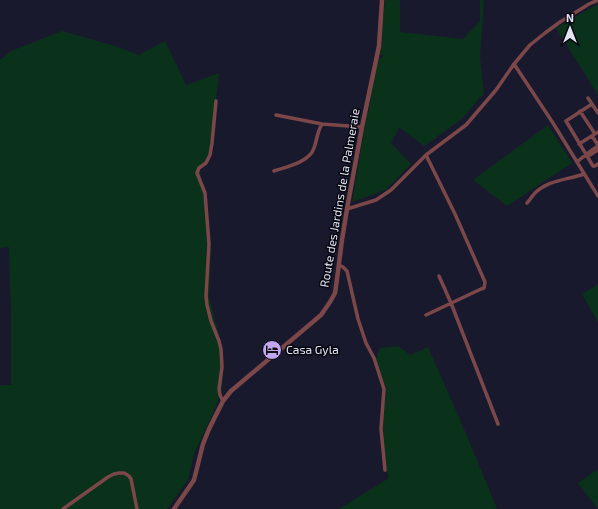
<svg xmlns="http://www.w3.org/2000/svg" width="598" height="509" font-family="'Exo 2',sans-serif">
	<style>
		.green { fill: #0a321a }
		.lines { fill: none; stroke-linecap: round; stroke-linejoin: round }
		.minor { stroke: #7c4749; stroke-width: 3.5 }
		.tertiary { stroke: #7c4749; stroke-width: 4.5 }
		.labels { text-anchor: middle; stroke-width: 3; stroke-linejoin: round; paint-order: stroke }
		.street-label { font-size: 12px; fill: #e2e4f3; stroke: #05060e }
		.poi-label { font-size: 12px; fill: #e2e4f3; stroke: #05060e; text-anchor: start }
	</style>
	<rect width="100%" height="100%" fill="#19192e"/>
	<!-- green -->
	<path class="green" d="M 385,0 L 400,0 L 400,32 L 463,39 L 480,21 L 480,0 L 484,0 L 480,57 L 484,95 L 480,97 L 462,119 L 424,146 L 399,127 L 391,143 L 411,164 L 386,190 L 352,202 L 367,113 L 369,111 L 372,83 L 378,58 L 382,58 L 383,55 L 379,55 L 382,43 L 381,37 Z
		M 598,4 L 598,95 L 556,28 Z
		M 62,31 L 115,46 L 139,55 L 165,41 L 186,85 L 219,73 L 209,162 L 200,169 L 211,250 L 209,297 L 221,343 L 224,364 L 222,390 L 214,411 L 194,454 L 188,480 L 167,509 L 0,509 L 0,385 L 11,385 L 11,312 L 9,247 L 0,248 L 0,60 L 11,51 Z
		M 548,125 L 572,163 L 507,206 L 473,180 Z
		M 598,284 L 598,322 L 582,294 Z
		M 398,346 L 410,355 L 428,347 L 467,436 L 497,509 L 339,509 L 389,478 L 384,457 L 383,427 L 386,388 L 376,359 L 380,348 Z
		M 598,469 L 598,509 L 578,483 Z"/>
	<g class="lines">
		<!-- minor -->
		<path class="minor" d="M 514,64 L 553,123 L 598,196
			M 588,98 L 598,113
			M 216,101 L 212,143 L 210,155 L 206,163 L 199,168 L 197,173 L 205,193 L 209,244 L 206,296 L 207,305 L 211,321 L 219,341 L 221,349 L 222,367 L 219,389 L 220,395 L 223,401
			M 592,104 L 566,121 L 593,166 L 595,166 L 598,164
			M 580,111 L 595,134
			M 276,115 L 322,124 L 362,127
			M 592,136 L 598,145
			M 579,144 L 598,132
			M 586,155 L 590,155 L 598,150
			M 577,162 C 584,156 590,151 598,146
			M 274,171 C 286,167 310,162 314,148 C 317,140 317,132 322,124
			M 527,203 C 530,200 532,196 535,193 C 548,180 567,180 584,174
			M 347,209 L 376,200 L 391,190 L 426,155 L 466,125 L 496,90 L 514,64 L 530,45 L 545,33 L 560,22 L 589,4 L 598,0
			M 339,265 L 343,267 L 347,271 L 358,319 L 366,343 L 374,358 L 384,389 L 381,429 L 385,470
			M 439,276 L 451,303 L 498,424
			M 426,315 L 481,289 L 484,288 L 485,282 L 455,214 L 426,155
			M 63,509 L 108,477 L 114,474 L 119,473 L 124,473 L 129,476 L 131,479 L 137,509"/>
		<!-- tertiary -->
		<path class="tertiary" d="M 174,509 L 194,480 L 203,444 L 209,429 L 223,401 L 231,391 L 321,315 L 330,302 L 335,293 L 337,279 L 342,240 L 347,209 L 362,127 L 379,46 L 382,0"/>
	</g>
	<!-- icons -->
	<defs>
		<symbol id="hotel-disc" viewBox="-11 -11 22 22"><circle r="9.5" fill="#c2a8f3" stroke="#05060e"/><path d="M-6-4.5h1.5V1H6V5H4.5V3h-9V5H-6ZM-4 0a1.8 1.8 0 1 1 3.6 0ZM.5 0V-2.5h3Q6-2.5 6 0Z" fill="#111"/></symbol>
	</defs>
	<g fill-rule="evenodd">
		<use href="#hotel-disc" x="261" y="339" width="22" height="22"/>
	</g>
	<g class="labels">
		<!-- street labels -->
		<g class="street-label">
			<text transform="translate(340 198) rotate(-80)" y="4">Route des Jardins de la Palmeraie</text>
		</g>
		<!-- poi labels -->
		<g class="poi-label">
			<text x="286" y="354">Casa Gyla</text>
		</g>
	</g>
	<!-- north arrow -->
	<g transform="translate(570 28)" stroke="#05060e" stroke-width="3" paint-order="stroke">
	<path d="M0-3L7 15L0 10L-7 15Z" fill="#e2e4f3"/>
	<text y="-6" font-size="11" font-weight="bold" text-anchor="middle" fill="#e2e4f3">N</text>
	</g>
</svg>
